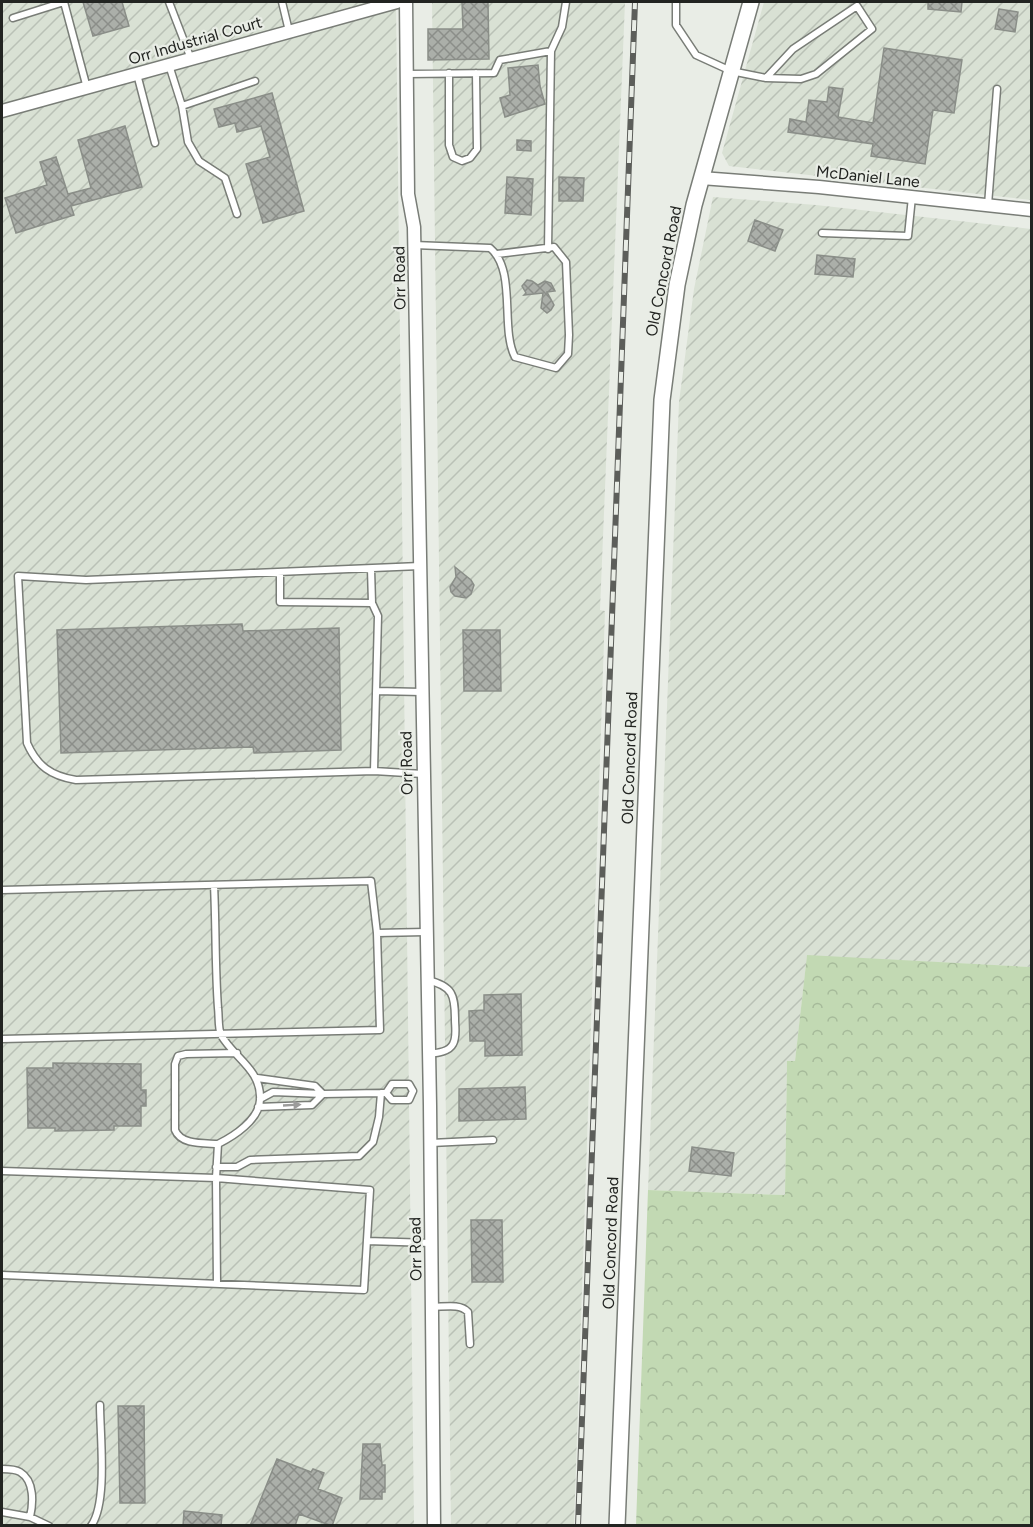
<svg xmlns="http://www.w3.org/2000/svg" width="1033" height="1527" font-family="Figtree,sans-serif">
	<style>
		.industrial { fill: url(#industrial-furrows) }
		.forest { fill: url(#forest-crowns) }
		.building { fill: url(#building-cross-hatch); stroke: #8a8e88; stroke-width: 1.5 }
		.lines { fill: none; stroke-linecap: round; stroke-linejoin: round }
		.service-casing { stroke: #797d77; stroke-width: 9 }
		.minor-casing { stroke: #797d77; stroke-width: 15 }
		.tertiary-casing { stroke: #797d77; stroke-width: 18 }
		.service { stroke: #fff; stroke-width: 6 }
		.minor { stroke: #fff; stroke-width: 12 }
		.tertiary { stroke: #fff; stroke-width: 15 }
		.rail-casing { stroke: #5c5e5a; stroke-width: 6 }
		.rail { stroke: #e9ede6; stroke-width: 4; stroke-dasharray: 11; stroke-linecap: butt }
		.oneway { fill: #9c9c9b }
		.labels { text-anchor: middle; stroke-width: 4.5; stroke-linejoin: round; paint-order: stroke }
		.street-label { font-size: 16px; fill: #222421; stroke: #e9ede6 }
	</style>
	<defs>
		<pattern id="industrial-furrows" width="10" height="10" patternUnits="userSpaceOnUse" patternTransform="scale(1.5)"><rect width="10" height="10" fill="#d9e1d4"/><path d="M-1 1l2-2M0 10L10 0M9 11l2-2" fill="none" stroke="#bac1b6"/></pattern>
		<pattern id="forest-crowns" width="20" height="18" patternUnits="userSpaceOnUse" patternTransform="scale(1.5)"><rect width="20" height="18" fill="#c2d9b3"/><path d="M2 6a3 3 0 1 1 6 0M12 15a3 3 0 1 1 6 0" fill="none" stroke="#a6ba9a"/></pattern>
		<pattern id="building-cross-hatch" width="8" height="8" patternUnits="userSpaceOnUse" patternTransform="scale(1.5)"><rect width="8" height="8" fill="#abafa9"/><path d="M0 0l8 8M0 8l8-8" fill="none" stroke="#8b8e89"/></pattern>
	</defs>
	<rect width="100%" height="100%" fill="#e9ede6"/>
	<!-- industrial -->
	<path class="industrial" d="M 2,2 L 396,2 L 414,1525 L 2,1526 Z
		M 432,2 L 625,2 L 600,610 L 605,611 L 574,1525 L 451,1525 Z
		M 764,2 L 1031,2 L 1031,200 L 729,166 L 722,153 Z
		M 713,197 L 816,205 L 1031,229 L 1031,967 L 807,956 L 795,1062 L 787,1062 L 785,1195 L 648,1190 L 679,402 L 694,289 Z"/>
	<!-- forest -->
	<path class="forest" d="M 807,955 L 1031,967 L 1031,1525 L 636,1525 L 648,1190 L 785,1195 L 787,1061 L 795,1061 Z"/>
	<!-- building -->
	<path class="building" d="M 83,2 L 122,2 L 129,26 L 93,36 Z
		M 462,2 L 488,2 L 489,59 L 428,60 L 428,29 L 463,29 Z
		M 928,2 L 962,2 L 961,12 L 928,9 Z
		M 999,9 L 1018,12 L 1015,32 L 995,29 Z
		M 884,48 L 962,60 L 954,113 L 933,110 L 925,164 L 871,156 L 873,144 L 788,132 L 790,119 L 806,122 L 809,100 L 827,102 L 829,87 L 843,89 L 838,117 L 873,123 Z
		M 538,65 L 540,86 L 545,104 L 505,117 L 500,98 L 510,95 L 508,68 Z
		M 272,93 L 304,211 L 263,223 L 246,164 L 270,157 L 261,126 L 237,132 L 235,123 L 219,127 L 214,109 Z
		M 125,126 L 142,187 L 71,206 L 74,215 L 16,233 L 5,198 L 47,185 L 40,162 L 56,157 L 68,194 L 91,188 L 78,140 Z
		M 517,140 L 531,141 L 531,151 L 517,150 Z
		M 507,177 L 533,179 L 531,215 L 505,213 Z
		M 559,177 L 584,178 L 583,201 L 559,201 Z
		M 755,220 L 783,230 L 775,251 L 748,241 Z
		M 817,255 L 855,259 L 853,277 L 815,274 Z
		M 527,280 L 532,281 L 538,285 L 545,281 L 551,283 L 555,291 L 547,292 L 554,305 L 551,310 L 547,313 L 541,308 L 543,293 L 524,295 L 526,293 L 522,286 Z
		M 455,567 L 471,580 L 474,585 L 471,594 L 466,598 L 455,596 L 451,592 L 450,587 L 456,577 Z
		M 242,624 L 243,631 L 339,628 L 341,750 L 254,753 L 253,747 L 61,753 L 57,630 Z
		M 463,630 L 500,630 L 501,691 L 464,691 Z
		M 521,994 L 522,1055 L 485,1056 L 485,1041 L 470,1041 L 469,1011 L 484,1010 L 484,995 Z
		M 53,1063 L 141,1064 L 141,1090 L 146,1090 L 146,1106 L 141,1106 L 141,1126 L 114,1126 L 114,1130 L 55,1131 L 55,1128 L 28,1128 L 27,1068 L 53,1068 Z
		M 525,1087 L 526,1119 L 459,1121 L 459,1089 Z
		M 692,1147 L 734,1153 L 731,1176 L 689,1171 Z
		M 471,1220 L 502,1220 L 503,1282 L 472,1282 Z
		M 118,1406 L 144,1406 L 145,1503 L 120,1503 Z
		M 363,1444 L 380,1444 L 382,1465 L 385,1465 L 385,1492 L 382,1492 L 382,1499 L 360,1499 Z
		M 277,1459 L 311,1472 L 313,1469 L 324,1473 L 318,1489 L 342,1498 L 332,1526 L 299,1514 L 295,1526 L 250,1526 Z
		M 184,1511 L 222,1515 L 221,1526 L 183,1526 Z"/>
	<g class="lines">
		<defs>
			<path id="service" d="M 64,2 L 87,88
				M 169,2 L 191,59
				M 282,2 L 289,31
				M 676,2 L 676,25 L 696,55 L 731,71 L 766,78 L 793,49 L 857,6 L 872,29 L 816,74 L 801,79 L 766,78
				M 13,18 L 64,2
				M 169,65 L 182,106 L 188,142 L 199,161 L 225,178 L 237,214
				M 449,73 L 449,145 L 453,157 L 462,161 L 470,158 L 477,149 L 476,73
				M 137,74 L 155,143
				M 407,74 L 494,73 L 500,60 L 551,51 L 562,27 L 566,2
				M 182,106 L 255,81
				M 988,205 L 997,89
				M 822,233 L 908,236 L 912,197
				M 414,245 L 490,248 C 517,270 500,329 515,357 L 556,368 L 568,354 L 569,335 L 566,262 L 554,247 L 497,254
				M 548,249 L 551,51
				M 371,569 L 372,603
				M 280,572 L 280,602 L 372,603 L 378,616 L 374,771 L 76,780 C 51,776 37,766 27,743 L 18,576 L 86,580 L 420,566
				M 376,691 L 422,692
				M 374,771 L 423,774
				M 214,885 C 216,926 215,967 218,1008 C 219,1016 218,1028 221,1035 C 234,1058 262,1070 260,1100 C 259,1120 234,1136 218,1144 L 216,1178 L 217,1284
				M 2,890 L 371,881 L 377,933 L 380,1030 L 2,1039
				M 377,933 L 425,932
				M 427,980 C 453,986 455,995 455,1020 C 455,1027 457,1037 453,1044 C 449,1052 437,1053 428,1054
				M 257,1078 L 315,1086 L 323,1094
				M 386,1093 L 392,1084 L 409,1084 L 413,1091
				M 260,1099 L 273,1092 L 323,1094 L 381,1093 L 386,1093 L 392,1100 L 409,1100 L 413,1091
				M 258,1107 L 312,1105 L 323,1094
				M 431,1143 L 493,1140
				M 218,1144 C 203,1143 181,1145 175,1130 L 175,1064 L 178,1056 L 186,1054 L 237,1053
				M 216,1167 L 237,1167 L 250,1160 L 359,1156 L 373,1142 L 379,1117 L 381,1093
				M 2,1171 L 216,1178 L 370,1190 L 364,1290 L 2,1275
				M 367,1241 L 431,1243
				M 432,1307 C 444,1307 460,1303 468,1312 L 470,1344
				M 2,1469 C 8,1469 15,1469 20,1472 C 35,1481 33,1504 30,1517
				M 2,1512 L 30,1517 L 49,1526
				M 91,1526 C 108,1503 100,1435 100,1405"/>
			<path id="minor" d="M 406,2 L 408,194 L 414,227 L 430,1105 L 434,1526
				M 2,111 L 397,2
				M 701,178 L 819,187 L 1032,210"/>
			<path id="tertiary" d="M 617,1526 L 662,400 L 677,285 L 694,205 L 751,2"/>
		</defs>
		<!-- service casing -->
		<use href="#service" class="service-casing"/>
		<!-- minor casing -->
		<use href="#minor" class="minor-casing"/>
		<!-- tertiary casing -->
		<use href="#tertiary" class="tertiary-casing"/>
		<!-- service -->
		<use href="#service" class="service"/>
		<!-- minor -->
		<use href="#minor" class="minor"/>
		<!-- tertiary -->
		<use href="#tertiary" class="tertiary"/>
		<defs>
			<path id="rail" d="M 578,1526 L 635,2"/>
		</defs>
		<!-- rail casing -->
		<use href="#rail" class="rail-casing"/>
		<!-- rail -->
		<use href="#rail" class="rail"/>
	</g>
	<!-- one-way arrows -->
	<defs><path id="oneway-solid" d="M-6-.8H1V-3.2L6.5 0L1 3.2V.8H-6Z" transform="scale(1.5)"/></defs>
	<use class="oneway" href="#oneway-solid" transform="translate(292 1105) rotate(-3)"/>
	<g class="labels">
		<!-- street labels -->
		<g class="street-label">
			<text transform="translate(195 40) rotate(-16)" y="6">Orr Industrial Court</text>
			<text transform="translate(868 176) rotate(6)" y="6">McDaniel Lane</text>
			<text transform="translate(663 271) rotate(-79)" y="6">Old Concord Road</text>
			<text transform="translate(399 278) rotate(-91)" y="6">Orr Road</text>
			<text transform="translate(629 758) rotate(-88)" y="6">Old Concord Road</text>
			<text transform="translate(406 763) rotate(-91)" y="6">Orr Road</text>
			<text transform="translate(610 1243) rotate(-88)" y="6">Old Concord Road</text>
			<text transform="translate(415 1249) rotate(-91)" y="6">Orr Road</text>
		</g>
	</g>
	<!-- border -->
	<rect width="1033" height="1527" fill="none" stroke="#222421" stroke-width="6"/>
</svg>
